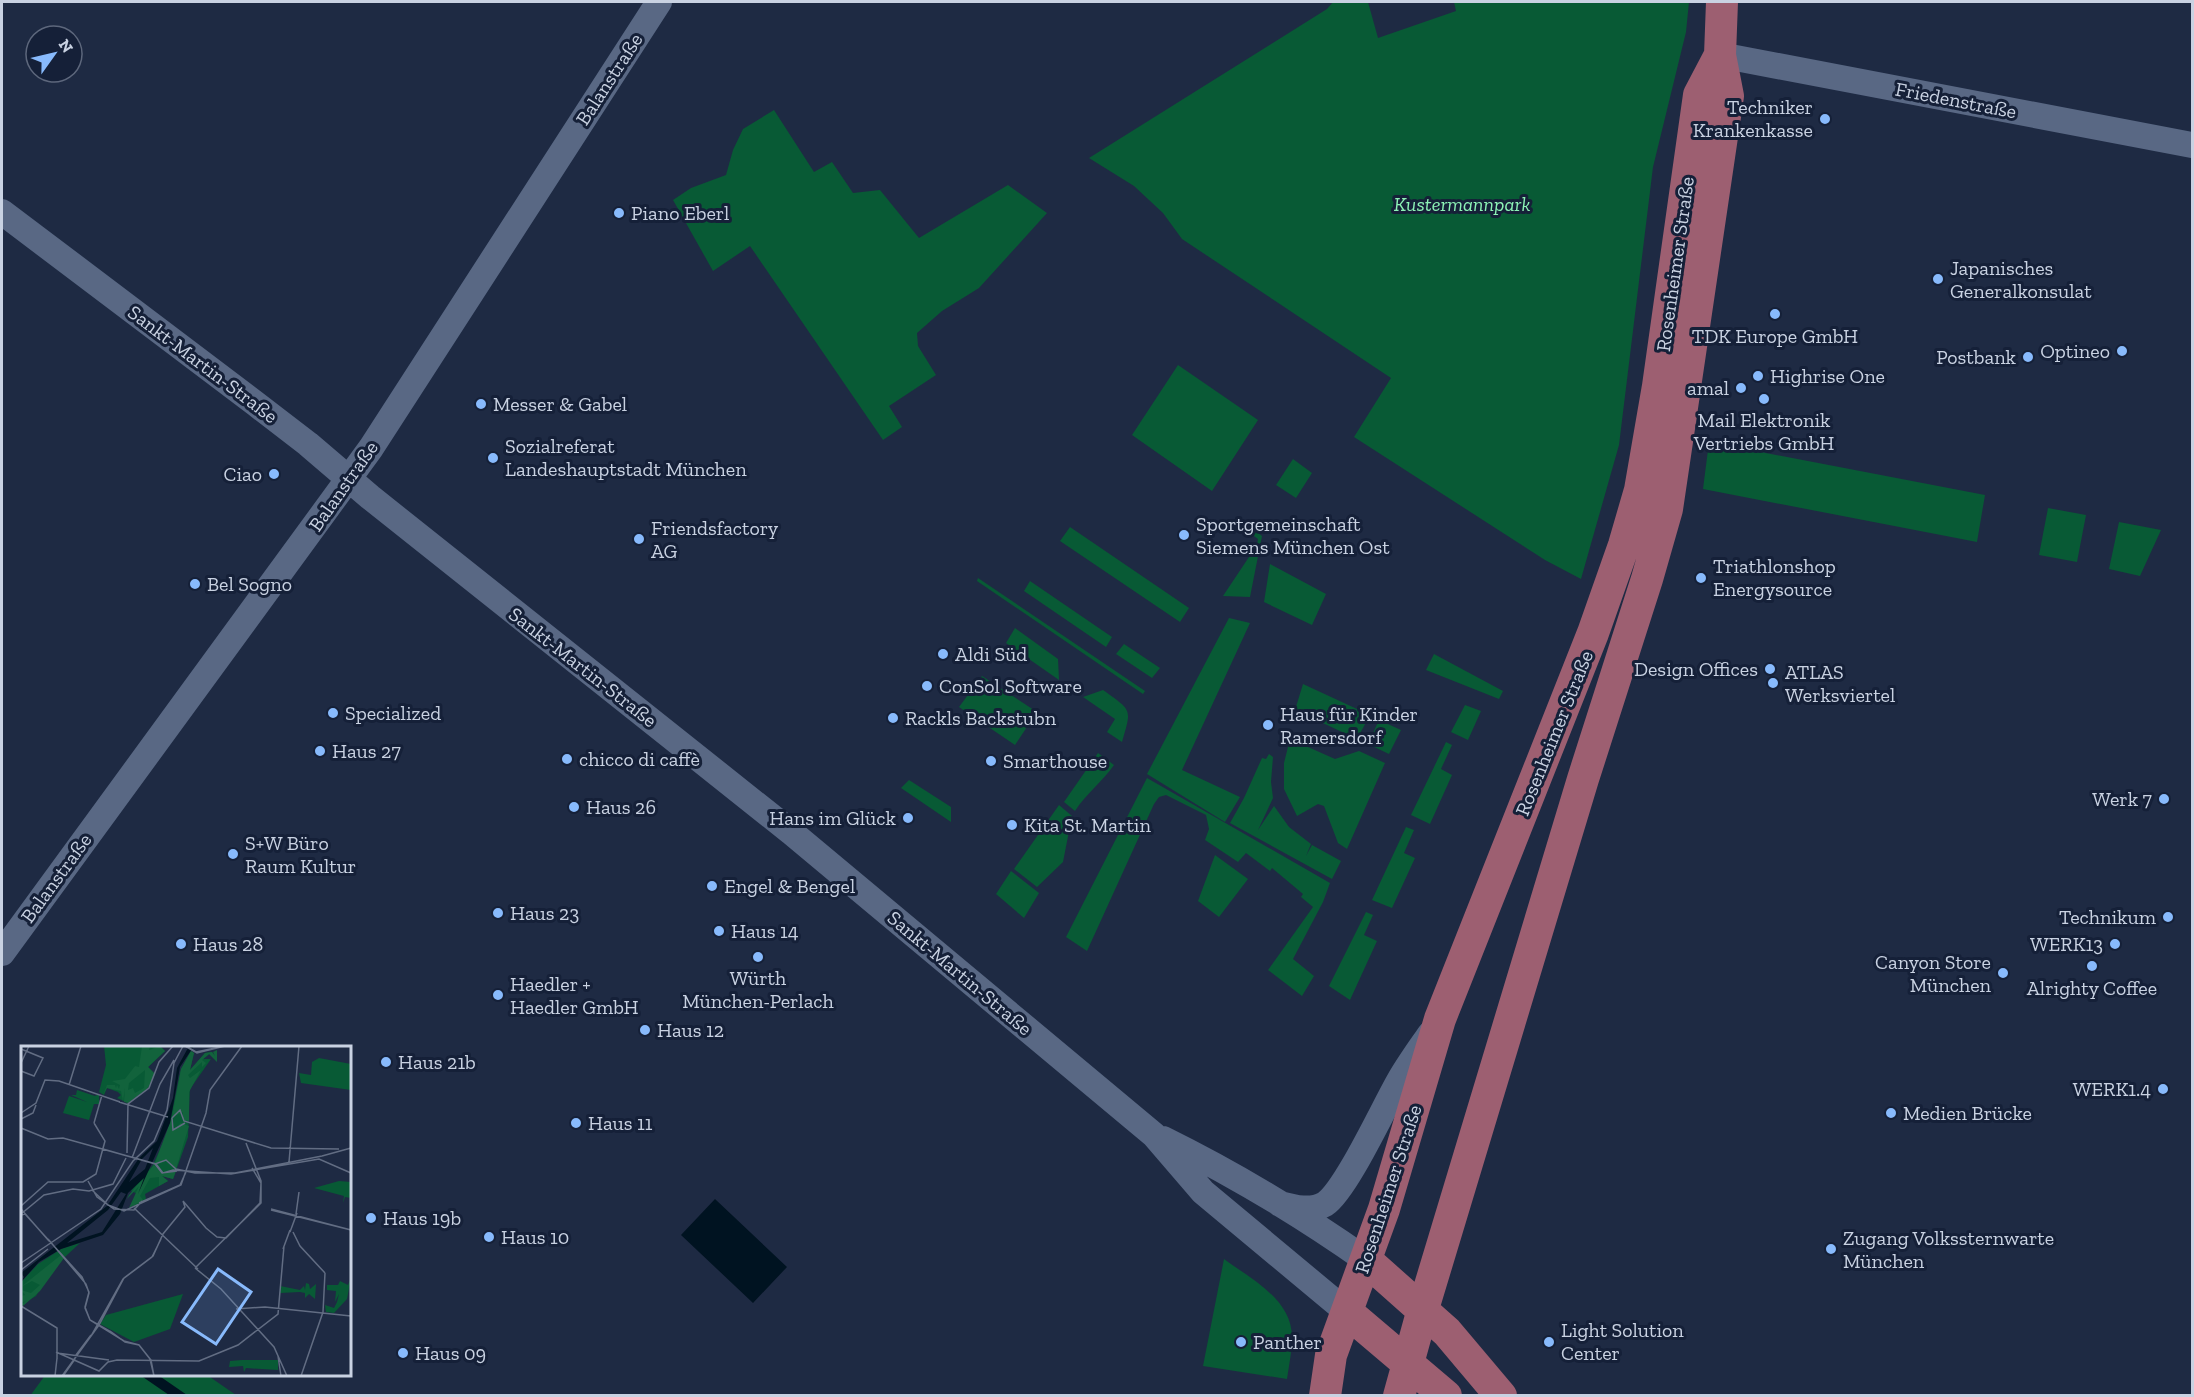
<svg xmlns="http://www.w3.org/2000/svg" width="2194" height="1397" font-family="'Zilla Slab',serif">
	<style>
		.green { fill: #085a35 }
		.water { fill: #001321 }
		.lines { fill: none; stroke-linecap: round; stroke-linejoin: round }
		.minor { stroke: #596884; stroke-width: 26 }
		.major { stroke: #9d5f71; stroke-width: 32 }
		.poi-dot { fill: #88bafc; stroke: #152038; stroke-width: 2 }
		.labels { text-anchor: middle; stroke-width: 6; stroke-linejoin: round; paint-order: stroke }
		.street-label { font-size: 20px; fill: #c9d2e2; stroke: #152038 }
		.poi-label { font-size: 20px; fill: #c9d2e2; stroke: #152038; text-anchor: start }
		.park-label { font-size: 20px; font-style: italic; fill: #8df3b6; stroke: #152038 }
		.inset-road { fill: none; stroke: #626d83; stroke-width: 1.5 }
		.view { fill: #88bafc; fill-opacity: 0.15; stroke: #88bafc; stroke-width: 3 }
		.inset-edge { fill: none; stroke: #c9d2e2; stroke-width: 3 }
	</style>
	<rect width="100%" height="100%" fill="#1e2a43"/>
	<!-- green -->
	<path class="green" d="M 1333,2 L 1368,2 L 1378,38 L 1456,11 L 1454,2 L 1689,2 L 1686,32 L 1653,167 L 1619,445 L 1581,579 L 1545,560 L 1354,437 L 1391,378 L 1182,239 L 1163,213 L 1134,186 L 1089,158 L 1327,9 Z
		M 774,110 L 814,172 L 832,162 L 853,193 L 880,190 L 919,238 L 1008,185 L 1047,213 L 979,288 L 942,311 L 917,333 L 918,346 L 936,375 L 889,406 L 902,427 L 883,440 L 750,246 L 713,271 L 673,200 L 691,188 L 726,175 L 733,150 L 743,129 Z
		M 1178,365 L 1258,420 L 1212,491 L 1132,435 Z
		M 1709,442 L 1985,495 L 1977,542 L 1703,489 Z
		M 1293,459 L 1312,473 L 1296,498 L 1276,485 Z
		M 2048,508 L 2086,515 L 2077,562 L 2039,555 Z
		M 2119,522 L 2161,530 L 2140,576 L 2109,569 Z
		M 1249,526 L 1262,536 L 1250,597 L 1223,596 L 1257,545 L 1258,539 L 1247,531 Z
		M 1070,527 L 1189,608 L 1180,622 L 1060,541 Z
		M 1270,564 L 1326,594 L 1312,625 L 1264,602 Z
		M 978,578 L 1145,691 L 1143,694 L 977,581 Z
		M 1030,581 L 1112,637 L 1106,647 L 1024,591 Z
		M 1229,618 L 1250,623 L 1182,770 L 1240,797 L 1225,822 L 1147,774 Z
		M 1015,628 L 1058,659 L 1059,680 L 1006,643 Z
		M 1124,644 L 1160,668 L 1152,678 L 1116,654 Z
		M 1434,654 L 1503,691 L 1499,699 L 1426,670 Z
		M 982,676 L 1037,712 L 1015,745 L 959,707 Z
		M 1303,684 L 1370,715 L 1357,739 L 1295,710 Z
		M 1103,690 C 1132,711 1132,708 1122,742 L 1107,732 L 1115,719 L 1083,697 Z
		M 1465,705 L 1481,711 L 1468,740 L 1451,732 Z
		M 1379,720 L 1401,730 L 1389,754 L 1368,744 Z
		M 1290,739 L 1335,759 L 1359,751 L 1385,763 L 1347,849 L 1338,843 L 1324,806 L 1318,804 L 1297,816 L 1284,789 L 1284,763 Z
		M 1446,742 L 1452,745 L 1441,769 L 1452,775 L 1430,824 L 1411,815 Z
		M 1098,753 L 1114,765 C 1102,782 1086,794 1075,811 L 1064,802 Z
		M 1269,754 L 1273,757 L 1271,782 L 1273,798 L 1258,830 L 1274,806 L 1289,827 L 1311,844 L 1306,856 L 1312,845 L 1341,861 L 1332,879 L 1230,823 L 1244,798 L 1262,758 L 1266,759 Z
		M 1147,778 L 1330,883 L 1323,902 L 1293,959 L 1314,976 L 1302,996 L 1268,970 L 1313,907 L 1301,897 L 1303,894 L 1272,868 L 1270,871 L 1246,853 L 1238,862 L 1205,840 L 1209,829 L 1206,815 L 1166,795 L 1159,797 L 1154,804 L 1087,951 L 1066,937 Z
		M 909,780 L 951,807 L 951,822 L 901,788 Z
		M 1059,805 L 1072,816 L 1063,862 L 1037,887 L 1014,869 Z
		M 1406,827 L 1414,830 L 1404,853 L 1415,858 L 1392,908 L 1372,900 Z
		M 1215,855 L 1248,879 L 1219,917 L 1198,901 Z
		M 1011,871 L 1039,893 L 1024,918 L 996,894 Z
		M 1366,912 L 1373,915 L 1364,935 L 1377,941 L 1350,1000 L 1329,986 Z
		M 1224,1259 C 1251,1279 1292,1299 1292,1337 C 1292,1351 1289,1365 1287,1379 L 1203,1366 Z
		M 46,1374 L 207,1375 L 236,1395 L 30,1396 Z"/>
	<!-- water -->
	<path class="water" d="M 715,1199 L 787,1267 L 753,1303 L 681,1235 Z
		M 140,1375 L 158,1375 L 187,1395 L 169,1395 Z"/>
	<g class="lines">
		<!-- minor -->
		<path class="minor" d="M 1720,55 L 2192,145
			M 2,212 L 256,404 L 308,444 L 370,497 L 791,832 L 1154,1135 L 1203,1192 L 1347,1312
			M 2,953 L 371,448 L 659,2
			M 1163,1139 C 1234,1174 1302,1215 1366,1260
			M 1280,1204 C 1295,1208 1311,1212 1325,1204 C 1346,1190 1384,1107 1399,1081 C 1408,1065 1419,1050 1430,1034"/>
		<!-- major -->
		<path class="major" d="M 1366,1260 L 1447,1332 L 1501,1396
			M 1347,1312 L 1446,1396
			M 1325,1396 L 1331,1355 L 1384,1209 L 1440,1019 L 1593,633 L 1624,545 L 1640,490 L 1658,386 L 1699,95 L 1720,55
			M 1399,1396 L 1423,1309 L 1583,779 L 1647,579 L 1667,509 L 1728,96 L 1720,55 L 1722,2"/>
	</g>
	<!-- markers -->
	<g class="poi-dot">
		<circle cx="1825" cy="119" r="6"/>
		<circle cx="619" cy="213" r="6"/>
		<circle cx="1938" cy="279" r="6"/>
		<circle cx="1775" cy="314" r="6"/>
		<circle cx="2122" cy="351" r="6"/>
		<circle cx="2028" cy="357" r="6"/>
		<circle cx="1758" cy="376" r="6"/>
		<circle cx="1741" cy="388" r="6"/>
		<circle cx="1764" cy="399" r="6"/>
		<circle cx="481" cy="404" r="6"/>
		<circle cx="493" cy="458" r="6"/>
		<circle cx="274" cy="474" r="6"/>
		<circle cx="1184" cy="535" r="6"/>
		<circle cx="639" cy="539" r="6"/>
		<circle cx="1701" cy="578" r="6"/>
		<circle cx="195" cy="584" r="6"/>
		<circle cx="943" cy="654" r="6"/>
		<circle cx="1770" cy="669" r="6"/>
		<circle cx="1773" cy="683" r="6"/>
		<circle cx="927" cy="686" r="6"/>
		<circle cx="333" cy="713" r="6"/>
		<circle cx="893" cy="718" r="6"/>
		<circle cx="1268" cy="725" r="6"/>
		<circle cx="320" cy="751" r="6"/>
		<circle cx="567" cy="759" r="6"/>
		<circle cx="991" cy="761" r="6"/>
		<circle cx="2164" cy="799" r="6"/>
		<circle cx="574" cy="807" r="6"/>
		<circle cx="908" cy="818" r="6"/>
		<circle cx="1012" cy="825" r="6"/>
		<circle cx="233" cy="854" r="6"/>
		<circle cx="712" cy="886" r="6"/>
		<circle cx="498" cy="913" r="6"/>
		<circle cx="2168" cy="917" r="6"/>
		<circle cx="719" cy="931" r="6"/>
		<circle cx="181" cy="944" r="6"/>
		<circle cx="2115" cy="944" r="6"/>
		<circle cx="758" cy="957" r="6"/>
		<circle cx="2092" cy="966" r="6"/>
		<circle cx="2003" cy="973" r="6"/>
		<circle cx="498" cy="995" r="6"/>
		<circle cx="645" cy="1030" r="6"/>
		<circle cx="386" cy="1062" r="6"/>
		<circle cx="2163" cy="1089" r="6"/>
		<circle cx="1891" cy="1113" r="6"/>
		<circle cx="576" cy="1123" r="6"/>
		<circle cx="371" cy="1218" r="6"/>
		<circle cx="489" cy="1237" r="6"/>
		<circle cx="1831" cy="1249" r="6"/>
		<circle cx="1241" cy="1342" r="6"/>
		<circle cx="1549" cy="1342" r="6"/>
		<circle cx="403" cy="1353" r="6"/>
	</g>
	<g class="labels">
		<!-- street labels -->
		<g class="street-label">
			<text transform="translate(609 79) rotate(-57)" y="7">Balanstraße</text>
			<text transform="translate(1956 100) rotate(11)" y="7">Friedenstraße</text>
			<text transform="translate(1675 264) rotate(-82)" y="7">Rosenheimer Straße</text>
			<text transform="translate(203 364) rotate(37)" y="7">Sankt-Martin-Straße</text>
			<text transform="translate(343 486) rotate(-55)" y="7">Balanstraße</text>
			<text transform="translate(583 667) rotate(38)" y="7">Sankt-Martin-Straße</text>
			<text transform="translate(1554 733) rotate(-68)" y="7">Rosenheimer Straße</text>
			<text transform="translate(56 878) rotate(-54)" y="7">Balanstraße</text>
			<text transform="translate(960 973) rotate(40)" y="7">Sankt-Martin-Straße</text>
			<text transform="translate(1388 1189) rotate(-72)" y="7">Rosenheimer Straße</text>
		</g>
		<!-- poi labels -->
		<g class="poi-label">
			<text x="1813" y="114" text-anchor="end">Techniker<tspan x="1813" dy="23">Krankenkasse</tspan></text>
			<text x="631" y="220">Piano Eberl</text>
			<text x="1950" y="275">Japanisches<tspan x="1950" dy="23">Generalkonsulat</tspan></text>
			<text x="1775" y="343" text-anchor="middle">TDK Europe GmbH</text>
			<text x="2110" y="358" text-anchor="end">Optineo</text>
			<text x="2016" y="364" text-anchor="end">Postbank</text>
			<text x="1770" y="383">Highrise One</text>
			<text x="1729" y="395" text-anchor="end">amal</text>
			<text x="493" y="411">Messer &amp; Gabel</text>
			<text x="1764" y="427" text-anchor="middle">Mail Elektronik<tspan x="1764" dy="23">Vertriebs GmbH</tspan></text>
			<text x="505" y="453">Sozialreferat<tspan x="505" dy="23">Landeshauptstadt München</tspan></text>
			<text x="262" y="481" text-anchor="end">Ciao</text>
			<text x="1196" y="531">Sportgemeinschaft<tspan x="1196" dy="23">Siemens München Ost</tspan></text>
			<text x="651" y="535">Friendsfactory<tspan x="651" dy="23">AG</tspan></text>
			<text x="1713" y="573">Triathlonshop<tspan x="1713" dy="23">Energysource</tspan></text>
			<text x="207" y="591">Bel Sogno</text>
			<text x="955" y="661">Aldi Süd</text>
			<text x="1758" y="676" text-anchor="end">Design Offices</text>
			<text x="1785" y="679">ATLAS<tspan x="1785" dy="23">Werksviertel</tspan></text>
			<text x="939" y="693">ConSol Software</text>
			<text x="345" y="720">Specialized</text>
			<text x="1280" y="721">Haus für Kinder<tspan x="1280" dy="23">Ramersdorf</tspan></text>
			<text x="905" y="725">Rackls Backstubn</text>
			<text x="332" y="758">Haus 27</text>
			<text x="579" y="766">chicco di caffè</text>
			<text x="1003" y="768">Smarthouse</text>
			<text x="2152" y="806" text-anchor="end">Werk 7</text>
			<text x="586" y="814">Haus 26</text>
			<text x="896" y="825" text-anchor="end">Hans im Glück</text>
			<text x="1024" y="832">Kita St. Martin</text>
			<text x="245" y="850">S+W Büro<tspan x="245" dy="23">Raum Kultur</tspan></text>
			<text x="724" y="893">Engel &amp; Bengel</text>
			<text x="510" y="920">Haus 23</text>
			<text x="2156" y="924" text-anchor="end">Technikum</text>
			<text x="731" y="938">Haus 14</text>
			<text x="193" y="951">Haus 28</text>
			<text x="2103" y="951" text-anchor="end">WERK13</text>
			<text x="1991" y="969" text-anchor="end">Canyon Store<tspan x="1991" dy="23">München</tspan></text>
			<text x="758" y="985" text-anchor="middle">Würth<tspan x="758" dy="23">München-Perlach</tspan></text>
			<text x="510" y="991">Haedler +<tspan x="510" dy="23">Haedler GmbH</tspan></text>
			<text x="2092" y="995" text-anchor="middle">Alrighty Coffee</text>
			<text x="657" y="1037">Haus 12</text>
			<text x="398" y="1069">Haus 21b</text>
			<text x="2151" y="1096" text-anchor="end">WERK1.4</text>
			<text x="1903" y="1120">Medien Brücke</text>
			<text x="588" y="1130">Haus 11</text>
			<text x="383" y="1225">Haus 19b</text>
			<text x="501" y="1244">Haus 10</text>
			<text x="1843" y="1245">Zugang Volkssternwarte<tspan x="1843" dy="23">München</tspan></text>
			<text x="1561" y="1337">Light Solution<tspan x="1561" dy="23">Center</tspan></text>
			<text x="1253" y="1349">Panther</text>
			<text x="415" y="1360">Haus 09</text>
		</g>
		<!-- park labels -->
		<g class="park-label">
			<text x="1462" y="211">Kustermannpark</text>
		</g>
	</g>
	<!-- overview -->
	<g transform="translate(21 1046)">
		<rect width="330" height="330" fill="#1e2a43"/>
		<path d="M 83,0 L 139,0 L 144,5 L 127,21 L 134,28 L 129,40 L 107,57 L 96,52 L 100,49 L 97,46 L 86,42 L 83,49 L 78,46 L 85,19 ZM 170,5 L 173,7 L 169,24 L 184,7 L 191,6 L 195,12 L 190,7 L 182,13 L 190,13 L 169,43 L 167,91 L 152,133 L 141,130 L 147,135 L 124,148 L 125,153 L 111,162 L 117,148 L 110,145 L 132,119 L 147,85 L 160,23 ZM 298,12 L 330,18 L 330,44 L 280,37 L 278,27 L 290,29 L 291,16 ZM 56,44 L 74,50 L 78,48 L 78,58 L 73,58 L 68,74 L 42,67 L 48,50 L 66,56 L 50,49 L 55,49 ZM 318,135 L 330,136 L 330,152 L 324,151 L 322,157 L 323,150 L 293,142 ZM 59,197 L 32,222 L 15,250 L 0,259 L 0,236 L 17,218 L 40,203 ZM 330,232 L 326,253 L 313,267 L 305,266 L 304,259 L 313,262 L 316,256 L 318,248 L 314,256 L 315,245 L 306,244 L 306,239 L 317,239 L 319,235 L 327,239 ZM 285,237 L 288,238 L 289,243 L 295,238 L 294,253 L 288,248 L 284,252 L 284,247 L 279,246 L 259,247 L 259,240 L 279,244 L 283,240 L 284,244 ZM 162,248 L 149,283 L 113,296 L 79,278 L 85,269 ZM 221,314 L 257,314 L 257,324 L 225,322 L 223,326 L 222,320 L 208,321 L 209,315 Z" fill="#085a35"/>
		<path d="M 121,0 L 129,0 L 128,4 L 139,0 L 144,5 L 127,21 L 134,28 L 126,43 L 107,57 L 103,56 L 104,42 L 102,56 L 100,45 L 86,42 L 82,49 L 86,39 L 94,39 L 95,42 L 96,39 L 98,43 L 99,39 L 91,35 L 104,33 L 114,20 L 118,21 ZM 124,24 L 123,42 L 114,47 L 112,42 L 107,44 L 108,37 ZM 196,4 L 196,16 L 188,8 L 181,14 L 185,17 L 181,21 L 181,16 L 167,29 L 169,32 L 180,24 L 168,46 L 168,75 L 162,74 L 162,66 L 151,71 L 160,23 L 170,5 L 173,7 L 169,24 L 184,7 L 191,6 L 194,10 L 192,6 ZM 150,74 L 152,84 L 160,77 L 168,80 L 155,123 L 146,114 L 134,117 ZM 133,119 L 141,128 L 155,125 L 152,133 L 141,130 L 147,135 L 138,140 L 138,131 L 129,132 L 119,150 L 122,154 L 108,162 L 118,140 L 106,153 L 108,149 ZM 40,209 L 43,212 L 19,245 L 2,260 L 0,258 L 5,255 L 0,257 L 0,250 L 4,249 L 0,244 L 10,247 L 19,239 L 11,235 L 0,241 Z" fill="#12633c" fill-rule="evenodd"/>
		<path d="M 168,0 L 173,0 L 159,21 L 149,77 L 117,148 L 123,132 L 107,147 L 99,168 L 82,189 L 40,203 L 18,216 L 0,236 L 3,231 L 0,227 L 86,160 L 118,112 L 136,95 L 152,52 L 156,22 ZM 132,102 L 124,123 L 108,136 L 121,113 ZM 100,146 L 105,148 L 81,186 L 46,197 L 87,164 Z" fill="#001321" fill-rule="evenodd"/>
		<path class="inset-road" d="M 164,0 L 176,7 L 204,0M 165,0 L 175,6 L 204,0M 0,3 L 22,12 L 13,30 L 0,25M 0,17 L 8,0M 48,39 L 60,0M 98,56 L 147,71M 0,67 L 15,57 L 24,34 L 38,35 L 99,56M 151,72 L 159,64 L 163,75 L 250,102 L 318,103M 151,72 L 152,84 L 164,77M 0,73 L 12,67 L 15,59M 73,77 L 81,49M 0,82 L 27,93 L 42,92 L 135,118 L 142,127 L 152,124 L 210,128 L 298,113 L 330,127M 82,103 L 134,118 L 145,114 L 155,123 L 174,127 L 214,127 L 301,110M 106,107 L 107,58 L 128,42 L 138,16 L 152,0M 301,110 L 330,102M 111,112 L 139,38 L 153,14M 268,116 L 278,0M 134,118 L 141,127 L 156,125M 67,135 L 76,151 L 93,163 L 113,164 L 121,155M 71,144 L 87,159 L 103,165 L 160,139 L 185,67 L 189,44 L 221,0M 162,155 L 185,182 L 196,191 L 205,192 L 239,157 L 240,137 L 231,122M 118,157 L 159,139 L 165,126M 0,160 L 27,136 L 62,136 L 75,128 L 84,95 L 73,77M 113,162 L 177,223M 0,163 L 28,195M 250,163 L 330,184M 250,164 L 330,184M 0,168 L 23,149 L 52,143 L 68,145 L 92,138 L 105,112M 275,168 L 278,146M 0,169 L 4,168 L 61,231 L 68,246 L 64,261 L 69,274 L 103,295 L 118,299 L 130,314 L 133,330M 269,186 L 276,167M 272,186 L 279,200 L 304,227M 27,193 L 65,238 L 68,247 L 64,262 L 69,274 L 90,286M 262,203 L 269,184M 0,217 L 80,163 L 112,115 L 133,95 L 146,64 L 153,17 L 162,0M 174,222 L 240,157 L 240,135 L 225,97M 174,222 L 200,243 L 253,301 L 266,330M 0,224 L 27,203M 0,260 L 36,282 L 36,313M 215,263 L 244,261 L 330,270M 89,285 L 104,296 L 118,299 L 129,313 L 133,330M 70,290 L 102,233 L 131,211 L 140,193M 35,306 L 78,325 L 87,316 L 96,314 L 178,315 L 217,299 L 257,268 L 263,200M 36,307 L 88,314M 55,309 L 70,289M 257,310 L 260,330M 34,330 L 36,312M 41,330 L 78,279 L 103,232 L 132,210 L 142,188 L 164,161 L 162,155M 42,330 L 54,313M 280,330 L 302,266 L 304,227"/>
		<path class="view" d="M 197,223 L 230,246 L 195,298 L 161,276 Z"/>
		<rect width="330" height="330" class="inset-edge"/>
	</g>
	<!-- border -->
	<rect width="2194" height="1397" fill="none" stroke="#c9d2e2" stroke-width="6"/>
	<!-- north arrow -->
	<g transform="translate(54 54) rotate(56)"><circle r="28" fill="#152038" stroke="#5d677c" stroke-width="1.5"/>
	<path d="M0-4.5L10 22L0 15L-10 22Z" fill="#88bafc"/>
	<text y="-9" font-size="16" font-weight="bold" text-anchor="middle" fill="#c9d2e2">N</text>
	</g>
</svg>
